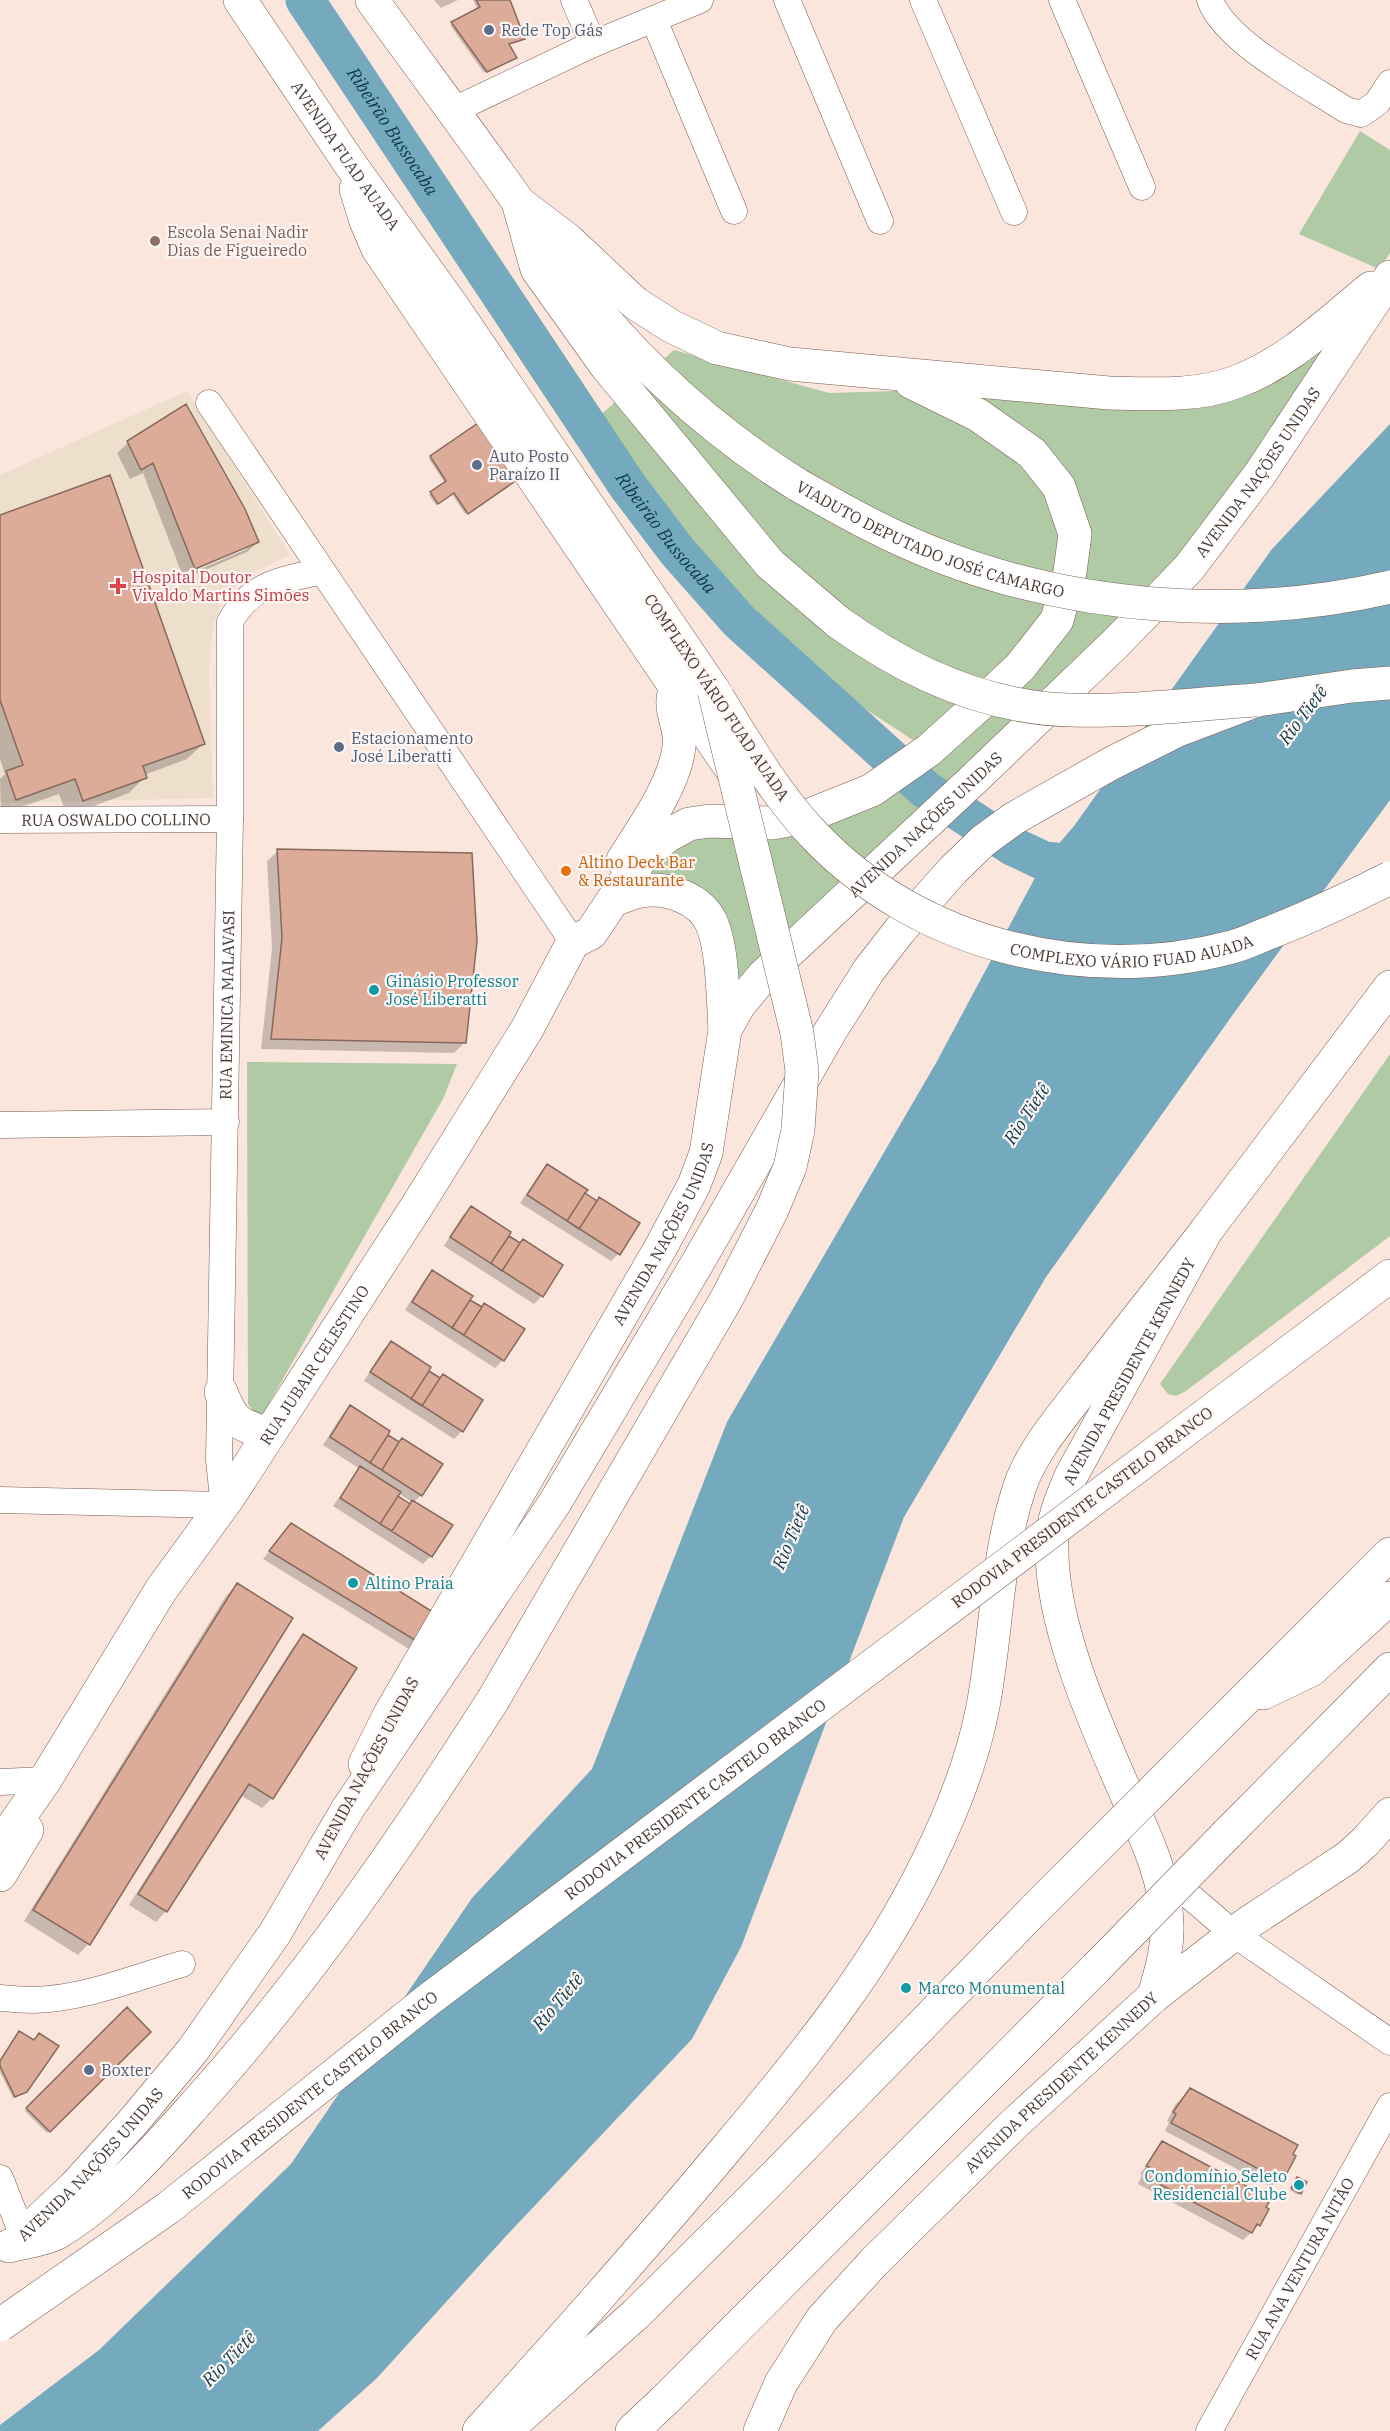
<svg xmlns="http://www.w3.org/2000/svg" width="1390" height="2431" font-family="'IBM Plex Serif',serif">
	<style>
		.medical { fill: #eedecc }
		.green { fill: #afcaa5 }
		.water { fill: #75a9bd }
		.shadow { fill: #0003; fill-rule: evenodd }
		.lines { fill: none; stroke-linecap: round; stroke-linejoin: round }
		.river { stroke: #75a9bd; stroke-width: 39 }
		.building { fill: #dcac99; stroke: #87695d; stroke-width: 1.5 }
		.minor-casing { stroke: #7a5c50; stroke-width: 27 }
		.secondary-casing { stroke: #7a5c50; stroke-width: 34 }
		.primary-casing { stroke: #7a5c50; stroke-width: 34 }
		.trunk-casing { stroke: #7a5c50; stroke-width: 34 }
		.motorway-casing { stroke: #7a5c50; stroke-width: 34 }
		.minor { stroke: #fff; stroke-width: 26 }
		.secondary { stroke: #fff; stroke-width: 33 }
		.primary { stroke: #fff; stroke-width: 33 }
		.trunk { stroke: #fff; stroke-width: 33 }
		.motorway { stroke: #fff; stroke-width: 33 }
		.primary-bridge-casing { stroke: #7a5c50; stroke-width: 34; stroke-linecap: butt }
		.trunk-bridge-casing { stroke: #7a5c50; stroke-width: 34; stroke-linecap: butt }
		.motorway-bridge-casing { stroke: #7a5c50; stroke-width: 34; stroke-linecap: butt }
		.primary-bridge { stroke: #fff; stroke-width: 33 }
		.trunk-bridge { stroke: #fff; stroke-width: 33 }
		.motorway-bridge { stroke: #fff; stroke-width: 33 }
		.service-dot { fill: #5c6f8a; stroke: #fef6f4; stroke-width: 2 }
		.education-dot { fill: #8d6e63; stroke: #fef6f4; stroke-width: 2 }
		.health-dot { fill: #e0444e; stroke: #fef6f4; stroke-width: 2 }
		.food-dot { fill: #e8710a; stroke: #fef6f4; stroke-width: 2 }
		.culture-dot { fill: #0f9aa8; stroke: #fef6f4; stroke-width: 2 }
		.labels { text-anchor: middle; stroke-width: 4.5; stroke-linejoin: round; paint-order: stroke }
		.service-label { font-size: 16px; fill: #4e5e75; stroke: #fef6f4; text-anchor: start }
		.street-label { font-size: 16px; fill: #473933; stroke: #fef6f4 }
		.education-label { font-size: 16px; fill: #785e54; stroke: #fef6f4; text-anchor: start }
		.health-label { font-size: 16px; fill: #be3a42; stroke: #fef6f4; text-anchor: start }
		.food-label { font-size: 16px; fill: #c56008; stroke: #fef6f4; text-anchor: start }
		.culture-label { font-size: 16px; fill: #0d838f; stroke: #fef6f4; text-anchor: start }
		.water-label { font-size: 18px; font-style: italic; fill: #0a3a49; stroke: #fef6f4 }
	</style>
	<rect width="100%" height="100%" fill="#fbe6dd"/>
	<!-- medical -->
	<path class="medical" d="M 187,391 L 290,555 L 250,574 L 223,598 L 213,625 L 209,668 L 213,798 L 0,803 L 0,475 Z"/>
	<!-- green -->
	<path class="green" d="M 1360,131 L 1390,150 L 1390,253 L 1379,269 L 1299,234 Z
		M 1390,272 L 1260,474 L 739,1005 L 712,924 L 640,891 L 667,836 L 772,823 L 928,750 L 803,668 L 683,542 L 596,419 L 674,350 L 829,393 L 1025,387 L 1201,390 Z
		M 1390,1054 L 1390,1236 L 1186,1391 L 1176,1396 L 1168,1394 L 1160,1384 Z
		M 247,1062 L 457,1064 L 443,1099 L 260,1419 L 248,1404 Z"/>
	<!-- water -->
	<path class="water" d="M 1390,424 L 1390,800 L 1234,1013 L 1046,1277 L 904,1517 L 741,1947 L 692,2039 L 507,2235 L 377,2378 L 318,2431 L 0,2431 L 0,2425 L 99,2350 L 291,2164 L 472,1898 L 592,1769 L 727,1422 L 936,1063 L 1044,861 L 1074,826 L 1272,549 Z"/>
	<!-- shadow -->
	<path class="shadow" d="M 434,0 L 458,0 L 441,8 Z
		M 473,0 L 508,0 L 523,38 L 507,45 L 513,59 L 484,73 L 450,25 L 478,10 Z
		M 128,443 L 258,542 L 247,552 L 184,579 L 143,473 L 130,479 L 117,453 ZM 247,546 L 247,549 L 189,574 L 188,571 Z
		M 431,457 L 520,476 L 465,514 L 452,494 L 436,505 L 429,495 L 445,483 L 429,459 Z
		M 0,516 L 203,744 L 187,759 L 144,775 L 145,777 L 129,793 L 67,816 L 59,794 L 1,814 L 0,779 L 5,774 L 0,759 Z
		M 278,851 L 465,1042 L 454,1053 L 261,1049 L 272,949 L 267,861 Z
		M 547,1165 L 618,1254 L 611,1261 L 520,1203 L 540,1173 Z
		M 471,1208 L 507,1236 L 542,1296 L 534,1304 L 444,1246 L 463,1215 Z
		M 432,1272 L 468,1300 L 503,1360 L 495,1368 L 405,1310 L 425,1279 Z
		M 391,1343 L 427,1371 L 462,1431 L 454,1439 L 364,1381 L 383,1350 Z
		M 350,1407 L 386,1435 L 421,1495 L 414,1502 L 431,1556 L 423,1564 L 333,1506 L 360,1469 L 323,1445 L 342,1415 ZM 398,1493 L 412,1502 L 409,1505 L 396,1496 Z
		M 291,1525 L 434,1615 L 409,1649 L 263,1559 Z
		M 237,1585 L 291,1619 L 88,1944 L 78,1955 L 24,1921 L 226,1596 Z
		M 304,1636 L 272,1798 L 262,1808 L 240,1795 L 166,1911 L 156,1922 L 129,1905 L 293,1647 Z
		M 127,2009 L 149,2032 L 47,2133 L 25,2111 Z
		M 0,2062 L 25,2091 L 23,2094 L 13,2098 L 0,2072 Z
		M 1190,2090 L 1291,2155 L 1286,2172 L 1271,2187 L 1165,2131 L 1169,2122 L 1167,2121 L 1175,2105 Z
		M 1163,2143 L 1267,2210 L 1259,2225 L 1243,2240 L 1138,2184 L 1142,2175 L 1140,2174 Z
		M 1296,2181 L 1300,2193 L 1298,2195 L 1290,2190 Z"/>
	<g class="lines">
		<!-- river -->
		<path class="river" id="s1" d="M 305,0 L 627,485 L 677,551 L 739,621 L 926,790 L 1012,846 L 1044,861 L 1096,866"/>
	</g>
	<!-- building -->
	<path class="building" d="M 476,0 L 510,0 L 525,39 L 509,44 L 517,58 L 487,72 L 451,22 L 480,7 Z
		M 186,404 L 245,509 L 259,542 L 195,569 L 153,463 L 141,470 L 127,441 Z
		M 484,419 L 524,475 L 468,514 L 454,493 L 438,504 L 430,492 L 446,481 L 430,456 Z
		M 110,475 L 205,744 L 143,766 L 147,778 L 83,801 L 75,779 L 16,800 L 6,771 L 23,765 L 0,700 L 0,515 Z
		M 277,849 L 472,853 L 477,941 L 466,1043 L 271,1039 L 282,938 Z
		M 547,1164 L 588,1190 L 585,1193 L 597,1201 L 599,1197 L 640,1223 L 620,1255 L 527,1195 Z
		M 585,1193 L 597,1201 L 579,1229 L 567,1221 Z
		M 471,1206 L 511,1232 L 509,1236 L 520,1243 L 523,1239 L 563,1265 L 543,1297 L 450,1237 Z
		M 509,1236 L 520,1243 L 502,1271 L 491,1263 Z
		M 432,1270 L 473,1296 L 470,1300 L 482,1307 L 484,1303 L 525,1329 L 504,1361 L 412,1302 Z
		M 470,1300 L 482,1307 L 464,1335 L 452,1328 Z
		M 391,1341 L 431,1367 L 429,1371 L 440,1378 L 443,1374 L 483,1400 L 463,1432 L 370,1372 Z
		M 429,1371 L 440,1378 L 422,1406 L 411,1399 Z
		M 350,1405 L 390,1431 L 388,1435 L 399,1442 L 402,1438 L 443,1464 L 422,1496 L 330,1437 Z
		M 388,1435 L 399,1442 L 382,1470 L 370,1463 Z
		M 360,1466 L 401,1492 L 398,1496 L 410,1504 L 412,1500 L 453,1525 L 432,1557 L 340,1498 Z
		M 398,1496 L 410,1504 L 392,1531 L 380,1524 Z
		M 291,1523 L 436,1614 L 418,1642 L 269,1551 Z
		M 237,1583 L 293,1618 L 90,1945 L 33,1910 Z
		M 303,1634 L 357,1668 L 273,1799 L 249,1784 L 167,1912 L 138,1894 Z
		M 127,2007 L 151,2032 L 50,2132 L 26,2108 Z
		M 19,2031 L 34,2040 L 39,2033 L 59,2046 L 27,2092 L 15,2097 L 0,2066 L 0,2061 Z
		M 1190,2088 L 1298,2145 L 1293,2154 L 1296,2156 L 1287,2173 L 1284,2171 L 1280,2180 L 1171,2123 L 1176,2114 L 1173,2112 Z
		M 1162,2141 L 1271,2199 L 1266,2207 L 1269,2209 L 1260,2226 L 1257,2224 L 1252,2233 L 1144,2176 L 1149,2167 L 1146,2166 Z
		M 1297,2177 L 1307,2182 L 1301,2194 L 1291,2188 Z"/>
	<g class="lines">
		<defs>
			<g id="minor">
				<path d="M 574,0 L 593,44"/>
				<path d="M 787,0 L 880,221"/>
				<path d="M 923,0 L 1014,212"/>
				<path d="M 1062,0 L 1142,187"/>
				<path d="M 1210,0 C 1225,42 1308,85 1346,110 L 1361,114 L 1377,103 L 1390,83"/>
				<path d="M 654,20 L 734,211"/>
				<path d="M 452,111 L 593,44 L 700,0"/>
				<path d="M 209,403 L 573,942"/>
				<path id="s2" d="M 0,820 L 230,819"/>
				<path d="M 0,1125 L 226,1122"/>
				<path id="s3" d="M 228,1498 L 222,1489 L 219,1460 L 230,819 L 230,622 C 251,583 282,580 322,571"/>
				<path d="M 0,1500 L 223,1505"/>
				<path d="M 0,1782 L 45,1780"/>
				<path d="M 1164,1874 L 1234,1934 L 1390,2042"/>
				<path d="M 0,1998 C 11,1999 22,2000 33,2000 C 83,1999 134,1978 182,1964"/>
				<path d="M 0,2178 L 23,2236"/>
				<path id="s4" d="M 1209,2431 L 1390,2106"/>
			</g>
			<g id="secondary">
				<path d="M 221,1392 C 233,1423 238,1424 269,1434"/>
				<path id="s5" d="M 0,1845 L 45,1780 L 161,1590 L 228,1498 L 417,1206 L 527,1029 L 573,942"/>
				<path d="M 0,1875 L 27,1830"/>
				<path id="s6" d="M 1154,1996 C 1161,1971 1168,1950 1167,1924 C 1166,1879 1146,1838 1128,1798 C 1096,1725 1049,1622 1052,1541 C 1053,1518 1062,1497 1071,1476 L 1206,1231 L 1390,987"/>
				<path id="s7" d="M 760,2431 L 781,2383 L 822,2319 L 874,2262 L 1015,2123 L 1154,1996 L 1248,1923 L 1347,1858 L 1365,1842 L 1390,1814"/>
			</g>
			<g id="primary">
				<path id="s8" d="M 240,0 L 348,161 L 453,307 L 714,691"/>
				<path d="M 372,0 C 421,68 471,134 519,203 C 538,230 556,258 576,285 C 638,364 713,432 798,485"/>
				<path d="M 356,189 L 366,221 L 378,249 L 734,773"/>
				<path d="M 518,202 L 568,240 L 635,303 L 671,326 L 717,348 L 790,364 L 1109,393 C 1151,394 1197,397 1236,382 C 1288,363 1329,322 1371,288"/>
				<path d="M 623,860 C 643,828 675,784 679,747 C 682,728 669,711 674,693"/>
				<path d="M 614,900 C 623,897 632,892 641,891 C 667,887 701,898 712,924 C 723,950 723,1001 725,1030"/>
				<path d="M 573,942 L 591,933 L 643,855 L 667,836 L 689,824 L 710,821 L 772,823 L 805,817 L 872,790 L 929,750 L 1001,685 L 1020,667 L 1057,620 L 1070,572 L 1075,534 L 1059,487 L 1032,453 L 978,415 L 911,382"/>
				<path id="s9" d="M 365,1764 L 390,1714 L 661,1247 L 694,1185 L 706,1153 L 725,1030 L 739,1005 L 763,976 L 975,778 L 1116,643 L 1189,568 L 1260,474 L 1390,277"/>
			</g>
			<g id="trunk">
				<path id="s10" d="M 20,2238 L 75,2186 L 132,2123 L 193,2050 L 275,1933 L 347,1810"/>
				<path d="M 9,2246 C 24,2242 44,2240 57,2233 C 113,2199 157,2147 200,2099 C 311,1975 404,1839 493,1700"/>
			</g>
			<path id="motorway" d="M 518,202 L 537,269 L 607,367 L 770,564 L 838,622
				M 1207,1414 L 1390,1276
				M 1263,1693 L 1311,1670 L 1390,1598
				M 1187,1757 L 1390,1554
				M 347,1810 L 554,1504 L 698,1262 L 831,1030 L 869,970 L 900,930 L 953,870 L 983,841 L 1013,819 L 1112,763 L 1178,730 L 1257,700 L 1352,686 L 1390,683
				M 1227,1834 L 1390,1669
				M 479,2431 C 563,2338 646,2245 726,2149 C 802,2059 876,1968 928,1861 C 952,1812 973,1760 983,1706 C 997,1633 996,1557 1020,1486 C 1032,1451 1060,1419 1082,1390 C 1123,1336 1165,1284 1206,1231
				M 505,2431 L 636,2314 L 767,2184 L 1036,1908
				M 632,2431 L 665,2400 L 1096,1968"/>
		</defs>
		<!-- minor casing -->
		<use href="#minor" class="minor-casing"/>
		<!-- secondary casing -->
		<use href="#secondary" class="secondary-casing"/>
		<!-- primary casing -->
		<use href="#primary" class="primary-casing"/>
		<!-- trunk casing -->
		<use href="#trunk" class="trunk-casing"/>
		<!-- motorway casing -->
		<use href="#motorway" class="motorway-casing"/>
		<!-- minor -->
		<use href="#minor" class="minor"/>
		<!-- secondary -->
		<use href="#secondary" class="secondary"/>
		<!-- primary -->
		<use href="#primary" class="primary"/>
		<!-- trunk -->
		<use href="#trunk" class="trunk"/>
		<!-- motorway -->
		<use href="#motorway" class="motorway"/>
		<defs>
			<g id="primary-bridge">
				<path id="s11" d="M 798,485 C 844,511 890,537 940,556 C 1079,610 1244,621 1390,587"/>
				<path id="s12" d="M 718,698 C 747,745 775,794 814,835 C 919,946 1086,986 1232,947 C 1246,943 1260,936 1274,931 C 1314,915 1352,897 1390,878"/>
			</g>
			<path id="trunk-bridge" d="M 493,1700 L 727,1298 L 772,1210 L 790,1167 L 798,1130 L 802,1071 L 797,1033 L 714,691"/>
			<g id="motorway-bridge">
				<path d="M 838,622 C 905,670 985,708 1070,710 C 1132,712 1195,704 1257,700"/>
				<path d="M 1036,1908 L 1187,1757"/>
				<path d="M 1096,1968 L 1227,1834"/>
				<path id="s13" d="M 0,2325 L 168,2208 L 428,2000 L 1207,1414"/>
			</g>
		</defs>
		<!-- primary-bridge casing -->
		<use href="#primary-bridge" class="primary-bridge-casing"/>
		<!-- trunk-bridge casing -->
		<use href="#trunk-bridge" class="trunk-bridge-casing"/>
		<!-- motorway-bridge casing -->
		<use href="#motorway-bridge" class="motorway-bridge-casing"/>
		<!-- primary-bridge -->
		<use href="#primary-bridge" class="primary-bridge"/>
		<!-- trunk-bridge -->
		<use href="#trunk-bridge" class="trunk-bridge"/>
		<!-- motorway-bridge -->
		<use href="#motorway-bridge" class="motorway-bridge"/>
	</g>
	<!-- markers -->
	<g class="service-dot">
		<circle cx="489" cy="30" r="6"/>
		<circle cx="477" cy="465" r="6"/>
		<circle cx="339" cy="747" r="6"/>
		<circle cx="89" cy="2070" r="6"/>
	</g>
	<circle class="education-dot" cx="155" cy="241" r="6"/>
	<path class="health-dot" d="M115 577h6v6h6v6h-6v6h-6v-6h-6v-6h6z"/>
	<circle class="food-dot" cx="566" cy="871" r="6"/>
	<g class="culture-dot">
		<circle cx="374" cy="990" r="6"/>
		<circle cx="353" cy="1583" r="6"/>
		<circle cx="906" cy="1988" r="6"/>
		<circle cx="1299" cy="2185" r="6"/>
	</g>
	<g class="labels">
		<!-- service labels -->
		<g class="service-label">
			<text x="501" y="36">Rede Top Gás</text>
			<text x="489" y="462">Auto Posto<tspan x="489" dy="18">Paraízo II</tspan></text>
			<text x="351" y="744">Estacionamento<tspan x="351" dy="18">José Liberatti</tspan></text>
			<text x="101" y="2076">Boxter</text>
		</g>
		<!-- street labels -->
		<g class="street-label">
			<text dy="6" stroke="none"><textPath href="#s8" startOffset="188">AVENIDA FUAD AUADA</textPath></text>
			<text dy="6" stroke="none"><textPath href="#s9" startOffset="1599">AVENIDA NAÇÕES UNIDAS</textPath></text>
			<text dy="6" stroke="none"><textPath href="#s11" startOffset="144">VIADUTO DEPUTADO JOSÉ CAMARGO</textPath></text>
			<text transform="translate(717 697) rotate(56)" y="6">COMPLEXO VÁRIO FUAD AUADA</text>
			<text dy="6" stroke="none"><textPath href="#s2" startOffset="116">RUA OSWALDO COLLINO</textPath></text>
			<text dy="6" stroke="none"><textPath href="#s9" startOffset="1113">AVENIDA NAÇÕES UNIDAS</textPath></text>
			<text dy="6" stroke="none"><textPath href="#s12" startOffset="520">COMPLEXO VÁRIO FUAD AUADA</textPath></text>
			<text dy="6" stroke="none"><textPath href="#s3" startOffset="495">RUA EMINICA MALAVASI</textPath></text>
			<text dy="6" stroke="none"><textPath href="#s9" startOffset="609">AVENIDA NAÇÕES UNIDAS</textPath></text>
			<text dy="6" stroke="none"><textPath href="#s5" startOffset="574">RUA JUBAIR CELESTINO</textPath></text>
			<text dy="6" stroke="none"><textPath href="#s6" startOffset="664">AVENIDA PRESIDENTE KENNEDY</textPath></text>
			<text transform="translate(1082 1507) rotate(-37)" y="6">RODOVIA PRESIDENTE CASTELO BRANCO</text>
			<text transform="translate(366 1768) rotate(-62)" y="6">AVENIDA NAÇÕES UNIDAS</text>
			<text dy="6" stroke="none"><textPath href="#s13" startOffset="872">RODOVIA PRESIDENTE CASTELO BRANCO</textPath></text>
			<text dy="6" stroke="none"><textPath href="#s7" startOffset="465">AVENIDA PRESIDENTE KENNEDY</textPath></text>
			<text dy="6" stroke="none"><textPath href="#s13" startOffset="386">RODOVIA PRESIDENTE CASTELO BRANCO</textPath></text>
			<text dy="6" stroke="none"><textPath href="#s10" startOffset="102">AVENIDA NAÇÕES UNIDAS</textPath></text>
			<text dy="6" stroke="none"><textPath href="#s4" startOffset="186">RUA ANA VENTURA NITÃO</textPath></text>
		</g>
		<!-- education labels -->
		<g class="education-label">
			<text x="167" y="238">Escola Senai Nadir<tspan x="167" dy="18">Dias de Figueiredo</tspan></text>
		</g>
		<!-- health labels -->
		<g class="health-label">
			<text x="132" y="583">Hospital Doutor<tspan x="132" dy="18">Vivaldo Martins Simões</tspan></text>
		</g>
		<!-- food labels -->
		<g class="food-label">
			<text x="578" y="868">Altino Deck Bar<tspan x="578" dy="18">&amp; Restaurante</tspan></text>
		</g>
		<!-- culture labels -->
		<g class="culture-label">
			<text x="386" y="987">Ginásio Professor<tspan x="386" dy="18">José Liberatti</tspan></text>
			<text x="365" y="1589">Altino Praia</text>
			<text x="918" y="1994">Marco Monumental</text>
			<text x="1287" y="2182" text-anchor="end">Condomínio Seleto<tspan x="1287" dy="18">Residencial Clube</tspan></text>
		</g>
		<!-- water labels -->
		<g class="water-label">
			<text dy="6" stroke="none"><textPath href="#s1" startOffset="158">Ribeirão Bussocaba</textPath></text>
			<text dy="6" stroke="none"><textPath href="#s1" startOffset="644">Ribeirão Bussocaba</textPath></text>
			<text transform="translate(1303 715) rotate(-53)" y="6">Rio Tietê</text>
			<text transform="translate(1027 1114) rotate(-57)" y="6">Rio Tietê</text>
			<text transform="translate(791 1537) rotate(-67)" y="6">Rio Tietê</text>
			<text transform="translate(558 2002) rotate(-50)" y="6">Rio Tietê</text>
			<text transform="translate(229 2359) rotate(-46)" y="6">Rio Tietê</text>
		</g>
	</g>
</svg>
